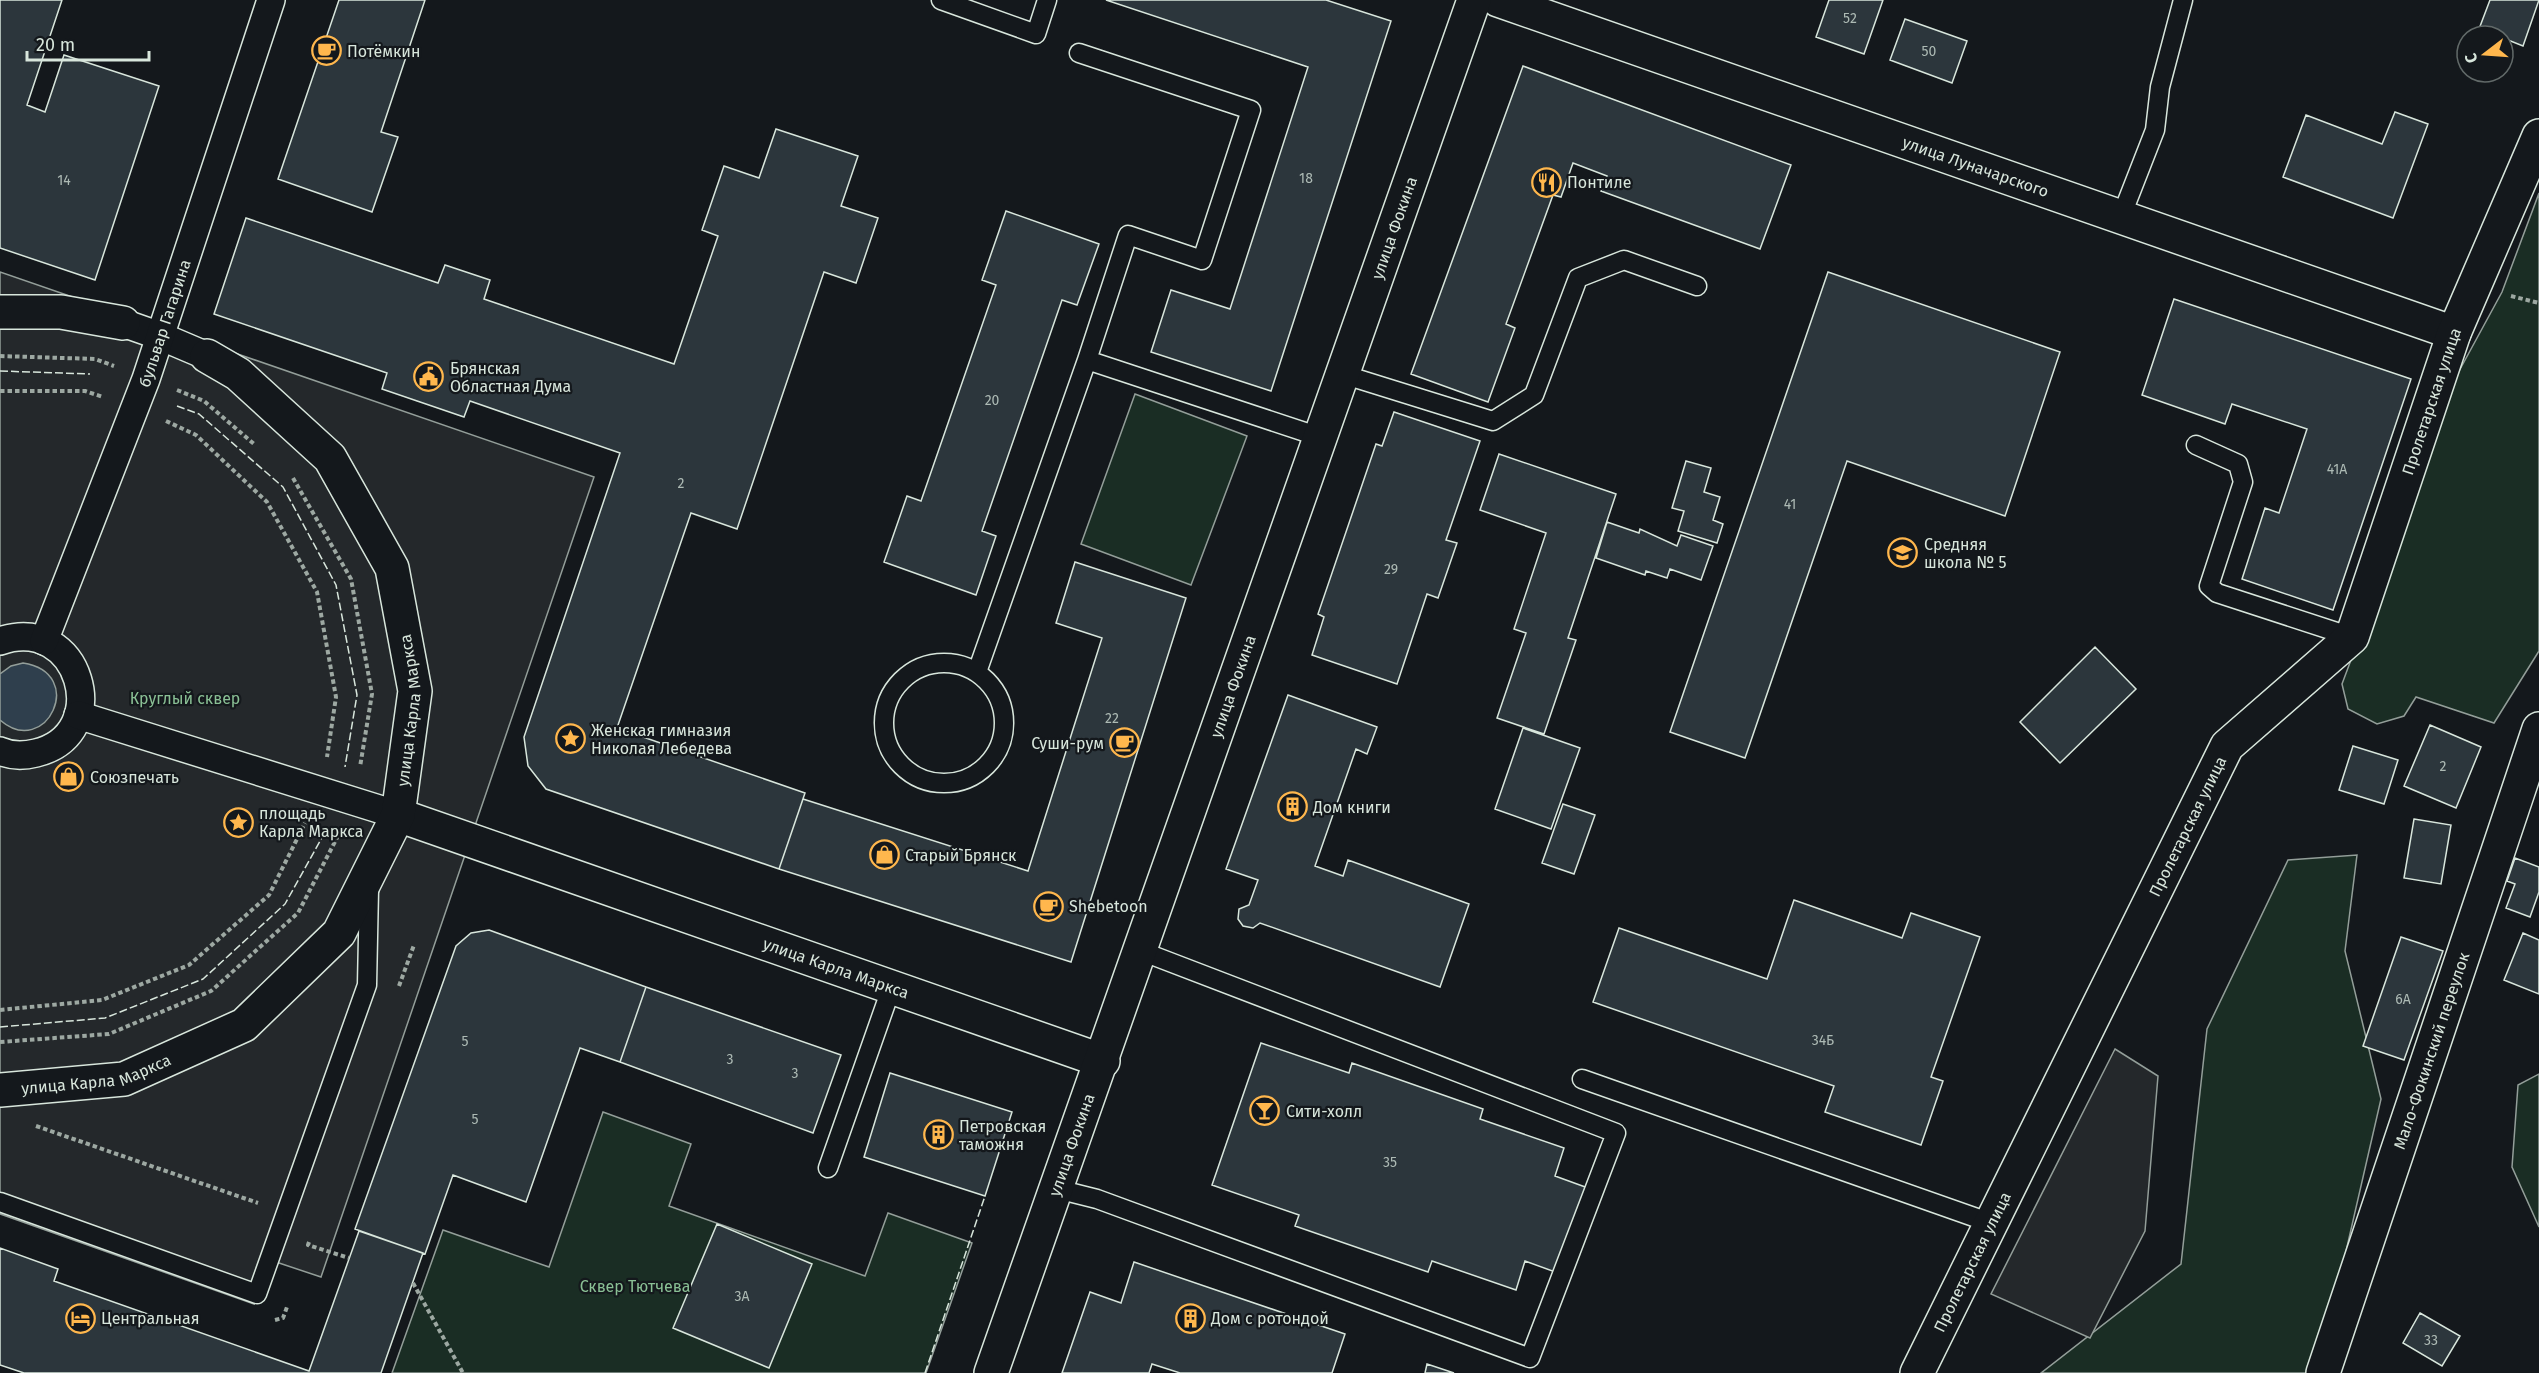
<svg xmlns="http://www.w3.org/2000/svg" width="2539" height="1373" font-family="'Fira Sans',sans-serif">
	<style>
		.green { fill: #1a2d24; stroke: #939e99; stroke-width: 1.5 }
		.parking { fill: #24282b; stroke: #939e99; stroke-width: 1.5 }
		.water { fill: #2f3f4d; stroke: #939e99; stroke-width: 1.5 }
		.building { fill: #2c363c; stroke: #d8e6dc; stroke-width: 1.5 }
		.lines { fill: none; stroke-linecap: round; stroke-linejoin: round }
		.service-casing { stroke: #d8e6dc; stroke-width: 21 }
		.pedestrian-casing { stroke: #d8e6dc; stroke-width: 30 }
		.minor-casing { stroke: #d8e6dc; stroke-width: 36 }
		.secondary-casing { stroke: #d8e6dc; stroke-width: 36 }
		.path { stroke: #9da8a2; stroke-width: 4; stroke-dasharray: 4.5 3; stroke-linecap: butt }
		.service { stroke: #14181c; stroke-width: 18 }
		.pedestrian { stroke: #14181c; stroke-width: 27 }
		.minor { stroke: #14181c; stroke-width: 33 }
		.secondary { stroke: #14181c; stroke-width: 33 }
		.fence { stroke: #d8e6dc; stroke-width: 1.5; stroke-dasharray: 8 3; stroke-linecap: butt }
		.labels { text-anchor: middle; stroke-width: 4.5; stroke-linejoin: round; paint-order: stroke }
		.number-label { font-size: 14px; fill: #adbab4 }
		.poi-label { font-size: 16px; fill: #d8e6dc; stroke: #14181c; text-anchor: start }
		.street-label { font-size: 16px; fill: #d8e6dc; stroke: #14181c }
		.park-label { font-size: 16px; fill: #8ac095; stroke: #14181c }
	</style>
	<rect width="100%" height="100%" fill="#14181c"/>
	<!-- green -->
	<path class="green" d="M 2539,193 L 2539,651 L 2494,723 L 2416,697 L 2404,716 L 2377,724 L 2348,709 L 2342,684 L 2458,373 L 2502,292 Z
		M 1135,394 L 1247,436 L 1191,585 L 1081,544 Z
		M 2357,855 L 2345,951 L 2381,1099 L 2318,1373 L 2041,1373 L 2181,1264 L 2207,1029 L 2288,860 Z
		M 2539,1074 L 2539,1227 L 2512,1167 L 2518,1085 Z
		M 603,1112 L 691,1144 L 669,1206 L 865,1276 L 888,1213 L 972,1243 L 926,1373 L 392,1373 L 443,1230 L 549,1267 Z"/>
	<!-- parking -->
	<path class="parking" d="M 0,272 L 594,477 L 321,1277 L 270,1260 L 254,1304 L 0,1214 Z
		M 2115,1049 L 2158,1076 L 2145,1231 L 2090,1338 L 1991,1294 Z"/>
	<!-- water -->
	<path class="water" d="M 23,663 C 88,673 46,760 0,720 L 0,674 L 11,666 Z"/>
	<!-- building -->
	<path class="building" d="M 0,0 L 62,0 L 27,105 L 45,112 L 64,55 L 159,86 L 95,280 L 0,248 Z
		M 339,0 L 425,0 L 381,132 L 398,137 L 372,212 L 278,179 Z
		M 1106,0 L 1326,0 L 1391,21 L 1271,391 L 1151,352 L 1171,290 L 1230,309 L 1308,67 Z
		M 1829,0 L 1883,0 L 1864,54 L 1816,37 Z
		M 2490,0 L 2539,0 L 2523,46 L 2503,38 L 2503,36 L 2479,29 Z
		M 1905,19 L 1967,41 L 1952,83 L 1890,60 Z
		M 1523,66 L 1791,165 L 1760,249 L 1601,191 L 1607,176 L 1573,163 L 1561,197 L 1553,195 L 1506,324 L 1515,328 L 1488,402 L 1411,374 Z
		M 2395,112 L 2428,124 L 2393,218 L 2283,177 L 2306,115 L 2382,144 Z
		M 776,129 L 858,156 L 841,206 L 878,218 L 856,283 L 824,272 L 737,529 L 691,513 L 617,728 L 805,793 L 779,869 L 546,789 L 528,766 L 524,737 L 620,453 L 470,401 L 464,417 L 382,389 L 387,373 L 214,314 L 246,218 L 438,283 L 445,265 L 490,280 L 484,299 L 674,364 L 718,236 L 702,230 L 724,166 L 759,178 Z
		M 1006,211 L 1099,244 L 1077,305 L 1062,300 L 982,531 L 996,536 L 976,595 L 884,562 L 907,496 L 921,501 L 996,285 L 982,280 Z
		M 1828,272 L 2060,352 L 2005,516 L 1847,461 L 1745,758 L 1670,732 Z
		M 2174,299 L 2411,379 L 2333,610 L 2242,579 L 2265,508 L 2279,513 L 2307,429 L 2232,404 L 2225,424 L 2142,395 Z
		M 1394,412 L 1480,441 L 1446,540 L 1457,543 L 1438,598 L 1427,594 L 1397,684 L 1312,655 L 1324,617 L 1318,614 L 1376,444 L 1382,446 Z
		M 1499,454 L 1616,494 L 1568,638 L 1576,640 L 1544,734 L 1497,718 L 1526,633 L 1514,629 L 1546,533 L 1480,510 Z
		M 1686,461 L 1711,468 L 1704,492 L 1720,497 L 1713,520 L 1723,524 L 1717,543 L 1678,531 L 1684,511 L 1672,508 Z
		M 1607,522 L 1639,533 L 1640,529 L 1677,546 L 1681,535 L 1713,546 L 1701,580 L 1670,569 L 1667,578 L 1646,571 L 1645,575 L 1596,558 Z
		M 1075,562 L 1186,598 L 1071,962 L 779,869 L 803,799 L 1028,871 L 1102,638 L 1056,623 Z
		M 2095,647 L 2136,689 L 2060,763 L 2020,722 Z
		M 1288,695 L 1377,727 L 1367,754 L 1356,749 L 1315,866 L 1343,876 L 1348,860 L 1469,904 L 1440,987 L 1260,923 L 1253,928 L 1243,926 L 1238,919 L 1239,909 L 1249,905 L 1258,880 L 1226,869 Z
		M 2430,725 L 2481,747 L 2456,808 L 2404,786 Z
		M 1523,728 L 1580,748 L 1551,829 L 1495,809 Z
		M 2353,746 L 2398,760 L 2384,804 L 2339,790 Z
		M 1563,804 L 1595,815 L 1574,874 L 1542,863 Z
		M 2414,819 L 2451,825 L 2441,884 L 2404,878 Z
		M 2515,858 L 2539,867 L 2539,892 L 2530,917 L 2506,908 L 2515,884 L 2507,881 Z
		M 1794,900 L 1902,938 L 1911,913 L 1980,937 L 1931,1077 L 1943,1081 L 1921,1145 L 1825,1112 L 1834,1086 L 1593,1002 L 1619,928 L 1767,979 Z
		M 489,930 L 646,987 L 620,1062 L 580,1048 L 526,1202 L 453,1175 L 425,1254 L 355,1229 L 456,946 L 471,933 Z
		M 2523,933 L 2539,940 L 2539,994 L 2504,980 Z
		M 2401,937 L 2443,951 L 2404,1060 L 2363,1046 Z
		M 646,987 L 841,1055 L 813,1133 L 620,1062 Z
		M 1261,1043 L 1349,1073 L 1352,1063 L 1483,1109 L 1480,1119 L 1564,1148 L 1555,1176 L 1588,1188 L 1558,1273 L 1525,1261 L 1516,1290 L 1432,1261 L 1428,1272 L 1295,1226 L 1299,1215 L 1212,1185 Z
		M 890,1073 L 1012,1112 L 985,1196 L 864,1157 Z
		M 717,1224 L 812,1264 L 769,1368 L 673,1328 Z
		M 359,1231 L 423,1253 L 381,1373 L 24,1373 L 0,1365 L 0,1248 L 58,1269 L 54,1281 L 309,1371 Z
		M 1134,1262 L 1345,1334 L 1332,1373 L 1180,1373 L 1152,1364 L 1149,1373 L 1062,1373 L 1090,1292 L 1121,1303 Z
		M 2420,1313 L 2460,1336 L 2442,1366 L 2403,1343 Z
		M 1427,1364 L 1454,1373 L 1425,1373 Z"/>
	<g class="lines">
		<defs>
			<path id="service" d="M 941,0 L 1036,34 L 1047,0
				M 2121,217 L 2155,130 L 2160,87 L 2183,0
				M 1087,360 L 1320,437
				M 1342,374 L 1493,421 L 1534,395 L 1578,278 L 1624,260 L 1697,286
				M 2196,445 L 2238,464 L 2243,482 L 2209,586 L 2217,593 L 2352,637
				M884 723a60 60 0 1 1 120 0a60 60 0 1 1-120 0Z
				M 977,672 L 1087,360 L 1128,235 L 1202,260 L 1251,110 L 1079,53
				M 1582,1079 L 1991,1223
				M 828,1168 L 891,989
				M 1057,1189 L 1097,1199 L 1530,1358 L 1616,1133 L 1141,951
				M 0,1202 L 257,1294 L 367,985 L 369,889"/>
			<g id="pedestrian">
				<path d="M 123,323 L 160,336 L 207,356"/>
				<path d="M 0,641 C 80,613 115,734 36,753 C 24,756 11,756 0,751"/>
				<path id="s1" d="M 44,641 L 146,379 L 271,0"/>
				<path d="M 78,715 L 398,815"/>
			</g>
			<g id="minor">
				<path id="s2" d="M 1498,0 L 2454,333"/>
				<path d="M 0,312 L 61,312 L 123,323"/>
				<path id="s3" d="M 398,815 L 1103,1061"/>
				<path id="s4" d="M 0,1090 L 124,1079 L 244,1025 L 339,933 L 398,815 L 415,691 L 392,568 L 330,458 L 238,374 L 207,356"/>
				<path id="s5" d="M 1917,1373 L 2227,746 L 2352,637 L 2454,333 L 2539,136"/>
				<path id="s6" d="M 2323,1373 L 2539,729"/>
			</g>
			<g id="secondary">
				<path id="s7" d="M 991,1373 L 1474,0"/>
			</g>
		</defs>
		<!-- service casing -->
		<use href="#service" class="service-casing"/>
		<!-- pedestrian casing -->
		<use href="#pedestrian" class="pedestrian-casing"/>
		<!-- minor casing -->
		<use href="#minor" class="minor-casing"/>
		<!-- secondary casing -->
		<use href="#secondary" class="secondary-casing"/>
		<!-- path -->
		<path class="path" d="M 2511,296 L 2539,303
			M 0,356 L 95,359 L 114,366
			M 177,390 L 204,401 L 254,444
			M 0,391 L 85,391 L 103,397
			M 166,421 L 196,435 L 267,502 L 317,592 L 336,697 L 327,757
			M 293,478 L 351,579 L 372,694 L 360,767
			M 399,986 L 414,945
			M 0,1010 L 102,1000 L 189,965 L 269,895 L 305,823
			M 0,1042 L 109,1034 L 211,991 L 298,913 L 340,832
			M 36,1126 L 258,1203
			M 309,1242 L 308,1245 L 349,1258
			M 413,1283 L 463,1373
			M 275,1320 L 283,1318 L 287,1307"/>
		<!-- service -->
		<use href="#service" class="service"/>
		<!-- pedestrian -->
		<use href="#pedestrian" class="pedestrian"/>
		<!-- minor -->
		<use href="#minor" class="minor"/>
		<!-- secondary -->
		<use href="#secondary" class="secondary"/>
		<!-- fence -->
		<path class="fence" d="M 0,371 L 90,374
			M 177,406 L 199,414 L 283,487 L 336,585 L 357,695 L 345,767
			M 0,1027 L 105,1018 L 203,979 L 285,904 L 324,834
			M 925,1373 L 985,1196"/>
	</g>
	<!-- icons -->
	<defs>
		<symbol id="cafe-ring" viewBox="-11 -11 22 22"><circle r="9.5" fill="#14181c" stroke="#ffb74d" stroke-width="1.5"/><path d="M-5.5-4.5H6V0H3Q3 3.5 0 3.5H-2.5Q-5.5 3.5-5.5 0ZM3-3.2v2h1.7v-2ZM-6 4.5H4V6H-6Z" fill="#ffb74d"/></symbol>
		<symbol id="restaurant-ring" viewBox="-11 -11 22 22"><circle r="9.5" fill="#14181c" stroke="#ffb74d" stroke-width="1.5"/><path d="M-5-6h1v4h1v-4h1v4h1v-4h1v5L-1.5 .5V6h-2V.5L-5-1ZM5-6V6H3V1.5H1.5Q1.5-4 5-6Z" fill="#ffb74d"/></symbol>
		<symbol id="civic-ring" viewBox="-11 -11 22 22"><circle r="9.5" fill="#14181c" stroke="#ffb74d" stroke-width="1.5"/><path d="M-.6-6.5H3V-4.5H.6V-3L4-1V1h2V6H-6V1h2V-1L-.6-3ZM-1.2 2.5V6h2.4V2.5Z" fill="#ffb74d"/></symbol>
		<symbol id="school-ring" viewBox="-11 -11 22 22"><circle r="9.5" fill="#14181c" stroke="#ffb74d" stroke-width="1.5"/><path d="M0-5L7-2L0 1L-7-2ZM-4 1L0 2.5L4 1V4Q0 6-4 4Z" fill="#ffb74d"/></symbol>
		<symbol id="sight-ring" viewBox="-11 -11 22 22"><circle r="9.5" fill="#14181c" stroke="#ffb74d" stroke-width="1.5"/><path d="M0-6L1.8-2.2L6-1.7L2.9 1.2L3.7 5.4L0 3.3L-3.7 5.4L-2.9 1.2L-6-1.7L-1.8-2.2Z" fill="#ffb74d"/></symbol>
		<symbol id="shop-ring" viewBox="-11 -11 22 22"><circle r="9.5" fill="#14181c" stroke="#ffb74d" stroke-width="1.5"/><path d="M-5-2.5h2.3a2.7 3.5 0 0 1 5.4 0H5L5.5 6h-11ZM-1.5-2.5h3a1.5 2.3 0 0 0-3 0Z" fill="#ffb74d"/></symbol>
		<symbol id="building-ring" viewBox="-11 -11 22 22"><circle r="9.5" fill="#14181c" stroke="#ffb74d" stroke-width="1.5"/><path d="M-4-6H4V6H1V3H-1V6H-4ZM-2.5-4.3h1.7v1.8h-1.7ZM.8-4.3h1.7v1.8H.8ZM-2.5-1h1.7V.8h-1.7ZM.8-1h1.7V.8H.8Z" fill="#ffb74d"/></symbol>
		<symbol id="bar-ring" viewBox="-11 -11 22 22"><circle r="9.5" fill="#14181c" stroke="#ffb74d" stroke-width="1.5"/><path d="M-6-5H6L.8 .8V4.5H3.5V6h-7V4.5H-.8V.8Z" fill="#ffb74d"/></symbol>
		<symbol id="hotel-ring" viewBox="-11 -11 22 22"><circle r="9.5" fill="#14181c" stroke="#ffb74d" stroke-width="1.5"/><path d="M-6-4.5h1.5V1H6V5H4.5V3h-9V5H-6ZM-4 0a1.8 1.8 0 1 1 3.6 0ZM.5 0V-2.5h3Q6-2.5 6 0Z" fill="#ffb74d"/></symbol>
	</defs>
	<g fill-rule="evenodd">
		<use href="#cafe-ring" x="310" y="34" width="33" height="33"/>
		<use href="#restaurant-ring" x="1530" y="166" width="33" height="33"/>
		<use href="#civic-ring" x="412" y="360" width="33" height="33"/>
		<use href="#school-ring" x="1886" y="536" width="33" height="33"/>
		<use href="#sight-ring" x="554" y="722" width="33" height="33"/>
		<use href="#cafe-ring" x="1108" y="726" width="33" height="33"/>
		<use href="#shop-ring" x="52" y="760" width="33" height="33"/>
		<use href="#building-ring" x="1276" y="790" width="33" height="33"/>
		<use href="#sight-ring" x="222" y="806" width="33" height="33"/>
		<use href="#shop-ring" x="868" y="838" width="33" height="33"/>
		<use href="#cafe-ring" x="1032" y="890" width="33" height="33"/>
		<use href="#bar-ring" x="1248" y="1094" width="33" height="33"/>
		<use href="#building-ring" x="922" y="1118" width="33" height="33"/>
		<use href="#hotel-ring" x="64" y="1302" width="33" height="33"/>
		<use href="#building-ring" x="1174" y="1302" width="33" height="33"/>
	</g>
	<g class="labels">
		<!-- number labels -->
		<g class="number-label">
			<text x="1850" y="23">52</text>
			<text x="1929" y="56">50</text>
			<text x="1306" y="183">18</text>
			<text x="64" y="185">14</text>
			<text x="992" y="405">20</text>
			<text x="2337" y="474">41А</text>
			<text x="681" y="488">2</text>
			<text x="1790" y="509">41</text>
			<text x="1391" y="574">29</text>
			<text x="1112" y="723">22</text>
			<text x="2443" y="771">2</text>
			<text x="2403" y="1004">6А</text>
			<text x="1823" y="1045">34Б</text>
			<text x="465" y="1046">5</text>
			<text x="730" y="1064">3</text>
			<text x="795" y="1078">3</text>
			<text x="475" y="1124">5</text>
			<text x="1390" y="1167">35</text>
			<text x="742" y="1301">3А</text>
			<text x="2431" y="1345">33</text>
		</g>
		<!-- poi labels -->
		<g class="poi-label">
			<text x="347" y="57">Потёмкин</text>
			<text x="1567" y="188">Понтиле</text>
			<text x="450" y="374">Брянская<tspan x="450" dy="18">Областная Дума</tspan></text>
			<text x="1924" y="550">Средняя<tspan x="1924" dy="18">школа № 5</tspan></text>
			<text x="591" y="736">Женская гимназия<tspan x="591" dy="18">Николая Лебедева</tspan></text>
			<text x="1104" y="749" text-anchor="end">Суши-рум</text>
			<text x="90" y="783">Союзпечать</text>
			<text x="1313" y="813">Дом книги</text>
			<text x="259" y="819">площадь<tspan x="259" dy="18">Карла Маркса</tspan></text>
			<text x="905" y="861">Старый Брянск</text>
			<text x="1069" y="912">Shebetoon</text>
			<text x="1286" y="1117">Сити-холл</text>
			<text x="959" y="1132">Петровская<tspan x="959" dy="18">таможня</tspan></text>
			<text x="101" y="1324">Центральная</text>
			<text x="1211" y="1324">Дом с ротондой</text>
		</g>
		<!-- street labels -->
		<g class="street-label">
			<text dy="6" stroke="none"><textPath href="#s2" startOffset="506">улица Луначарского</textPath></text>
			<text dy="6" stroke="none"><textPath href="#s7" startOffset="1214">улица Фокина</textPath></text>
			<text dy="6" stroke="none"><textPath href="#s1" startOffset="340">бульвар Гагарина</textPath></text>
			<text dy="6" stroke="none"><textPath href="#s5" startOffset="1114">Пролетарская улица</textPath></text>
			<text dy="6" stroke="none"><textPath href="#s7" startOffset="728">улица Фокина</textPath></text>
			<text dy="6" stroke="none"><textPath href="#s4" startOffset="626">улица Карла Маркса</textPath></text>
			<text dy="6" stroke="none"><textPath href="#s5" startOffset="610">Пролетарская улица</textPath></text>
			<text dy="6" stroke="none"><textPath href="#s3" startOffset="464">улица Карла Маркса</textPath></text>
			<text dy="6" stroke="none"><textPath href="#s6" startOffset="340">Мало-Фокинский переулок</textPath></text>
			<text dy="6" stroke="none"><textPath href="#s4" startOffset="98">улица Карла Маркса</textPath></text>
			<text dy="6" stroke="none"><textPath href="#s7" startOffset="242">улица Фокина</textPath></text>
			<text dy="6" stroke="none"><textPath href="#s5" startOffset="124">Пролетарская улица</textPath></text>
		</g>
		<!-- park labels -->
		<g class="park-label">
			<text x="185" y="704">Круглый сквер</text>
			<text x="635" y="1292">Сквер Тютчева</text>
		</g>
	</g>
	<!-- north arrow -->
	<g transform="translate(2485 54) rotate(253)"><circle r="28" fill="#14181c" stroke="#626a69" stroke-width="1.5"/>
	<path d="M0-4.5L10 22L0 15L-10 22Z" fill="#ffb74d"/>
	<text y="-9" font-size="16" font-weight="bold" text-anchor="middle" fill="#d8e6dc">С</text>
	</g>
	<!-- scale -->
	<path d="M27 51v9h122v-9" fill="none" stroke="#d8e6dc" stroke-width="3"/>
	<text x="36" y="51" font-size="18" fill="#d8e6dc" stroke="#14181c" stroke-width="4.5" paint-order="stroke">20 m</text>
</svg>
